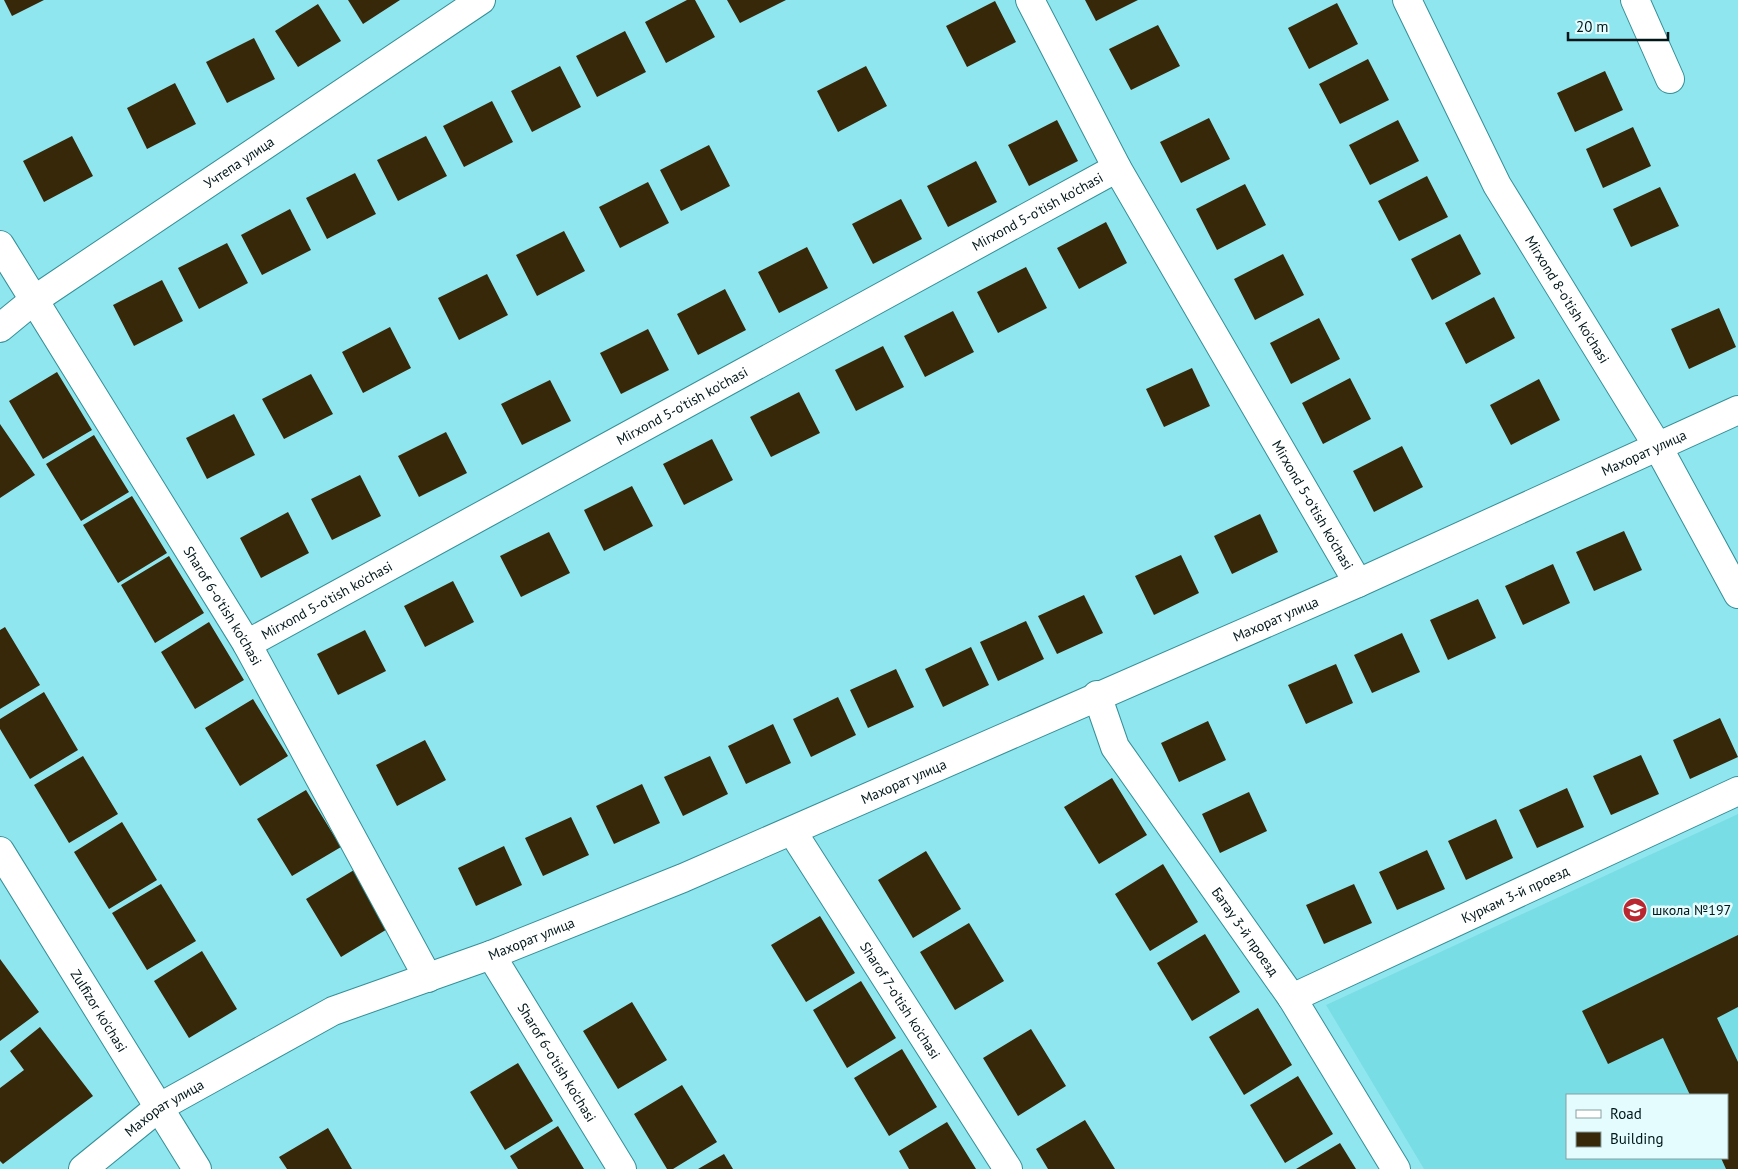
<svg xmlns="http://www.w3.org/2000/svg" width="1738" height="1169" font-family="'PT Sans',sans-serif">
	<style>
		.built { fill: #79dde6; fill-rule: evenodd }
		.building { fill: #362808 }
		.lines { fill: none; stroke-linecap: round; stroke-linejoin: round }
		.minor-casing { stroke: #358f97; stroke-width: 30 }
		.tertiary-casing { stroke: #358f97; stroke-width: 30 }
		.minor { stroke: #fff; stroke-width: 28 }
		.tertiary { stroke: #fff; stroke-width: 28 }
		.labels { text-anchor: middle; stroke-width: 5; stroke-linejoin: round; paint-order: stroke }
		.street-label { font-size: 14px; fill: #001619; stroke: #e4fcfe }
		.poi-label { font-size: 14px; fill: #001619; stroke: #e4fcfe; text-anchor: start }
	</style>
	<rect width="100%" height="100%" fill="#90e6ef"/>
	<!-- built -->
	<path class="built" d="M 1738,814 L 1738,1169 L 1424,1169 L 1326,1005 ZM 1567,1095 L 1727,1095 L 1727,1158 L 1567,1158 Z"/>
	<!-- building -->
	<path class="building" d="M 4,0 L 44,0 L 12,16 Z
		M 348,0 L 400,0 L 363,24 Z
		M 687,0 L 695,0 L 715,37 L 666,63 L 645,22 Z
		M 727,0 L 786,0 L 740,23 Z
		M 1085,0 L 1138,0 L 1096,21 Z
		M 995,1 L 1016,42 L 967,67 L 946,26 Z
		M 1337,3 L 1358,44 L 1309,69 L 1288,28 Z
		M 318,4 L 341,41 L 298,67 L 275,31 Z
		M 1158,25 L 1180,66 L 1131,90 L 1109,49 Z
		M 625,31 L 646,72 L 597,97 L 576,56 Z
		M 254,38 L 275,79 L 227,103 L 206,62 Z
		M 1368,59 L 1389,100 L 1340,124 L 1319,84 Z
		M 560,66 L 581,107 L 532,132 L 511,91 Z
		M 866,66 L 887,106 L 838,132 L 817,91 Z
		M 1605,71 L 1623,110 L 1575,132 L 1557,93 Z
		M 175,83 L 196,124 L 147,149 L 127,108 Z
		M 492,101 L 513,142 L 464,167 L 443,126 Z
		M 1209,118 L 1230,159 L 1181,183 L 1160,142 Z
		M 1057,120 L 1078,161 L 1029,186 L 1008,145 Z
		M 1398,120 L 1419,161 L 1370,185 L 1349,145 Z
		M 1633,127 L 1651,166 L 1603,188 L 1586,149 Z
		M 72,136 L 93,176 L 44,202 L 23,161 Z
		M 426,136 L 447,176 L 398,201 L 377,160 Z
		M 709,145 L 730,186 L 681,211 L 660,170 Z
		M 976,161 L 997,202 L 948,227 L 927,186 Z
		M 355,173 L 376,214 L 327,239 L 306,198 Z
		M 1427,176 L 1448,217 L 1399,241 L 1378,201 Z
		M 648,182 L 669,223 L 620,248 L 599,207 Z
		M 1245,184 L 1266,225 L 1217,250 L 1196,209 Z
		M 1660,187 L 1679,226 L 1631,247 L 1613,209 Z
		M 901,199 L 922,239 L 873,264 L 852,224 Z
		M 290,209 L 311,250 L 262,275 L 241,235 Z
		M 1106,222 L 1127,263 L 1079,289 L 1057,248 Z
		M 564,231 L 585,271 L 537,296 L 516,255 Z
		M 1460,234 L 1481,274 L 1432,300 L 1411,259 Z
		M 227,243 L 248,283 L 199,309 L 178,268 Z
		M 807,247 L 828,288 L 779,313 L 758,272 Z
		M 1283,254 L 1304,295 L 1255,320 L 1234,279 Z
		M 1026,267 L 1047,308 L 998,333 L 977,292 Z
		M 487,274 L 508,315 L 459,340 L 438,298 Z
		M 162,280 L 183,321 L 134,346 L 113,305 Z
		M 725,289 L 746,330 L 698,355 L 677,314 Z
		M 1494,297 L 1515,338 L 1466,364 L 1445,323 Z
		M 1719,308 L 1736,347 L 1689,369 L 1671,329 Z
		M 953,311 L 974,352 L 925,377 L 904,336 Z
		M 1319,318 L 1340,359 L 1291,384 L 1270,343 Z
		M 390,327 L 411,368 L 363,393 L 342,352 Z
		M 648,329 L 669,370 L 621,394 L 600,353 Z
		M 883,346 L 904,387 L 856,411 L 835,370 Z
		M 1192,368 L 1210,406 L 1164,427 L 1146,389 Z
		M 57,372 L 92,430 L 43,459 L 9,401 Z
		M 311,374 L 333,414 L 284,439 L 262,399 Z
		M 1350,378 L 1371,419 L 1323,444 L 1302,403 Z
		M 1539,379 L 1560,420 L 1511,445 L 1490,405 Z
		M 550,380 L 571,421 L 522,445 L 501,404 Z
		M 799,392 L 820,433 L 771,457 L 750,417 Z
		M 234,414 L 255,455 L 207,479 L 186,438 Z
		M 0,424 L 35,475 L 0,498 Z
		M 446,432 L 467,473 L 419,497 L 398,456 Z
		M 94,435 L 129,492 L 81,521 L 46,464 Z
		M 712,439 L 733,480 L 684,505 L 663,464 Z
		M 1402,446 L 1423,487 L 1374,512 L 1353,471 Z
		M 360,475 L 381,516 L 332,540 L 311,499 Z
		M 632,486 L 653,526 L 604,551 L 584,510 Z
		M 132,496 L 167,553 L 118,583 L 83,525 Z
		M 288,512 L 309,553 L 261,578 L 240,538 Z
		M 1260,514 L 1278,552 L 1232,574 L 1214,536 Z
		M 1624,531 L 1642,570 L 1594,591 L 1576,552 Z
		M 549,532 L 570,573 L 521,597 L 500,556 Z
		M 1181,555 L 1199,593 L 1154,615 L 1135,576 Z
		M 169,556 L 204,613 L 155,643 L 121,585 Z
		M 1553,564 L 1570,603 L 1523,625 L 1505,586 Z
		M 453,581 L 474,622 L 425,647 L 404,606 Z
		M 1084,595 L 1103,633 L 1057,654 L 1038,616 Z
		M 1478,599 L 1496,638 L 1448,660 L 1430,620 Z
		M 1026,621 L 1044,659 L 998,681 L 980,642 Z
		M 209,622 L 244,680 L 195,709 L 161,652 Z
		M 5,627 L 40,685 L 0,709 L 0,630 Z
		M 365,630 L 386,671 L 338,695 L 317,654 Z
		M 1402,633 L 1420,672 L 1372,693 L 1354,655 Z
		M 971,647 L 989,685 L 943,707 L 925,669 Z
		M 1336,664 L 1353,703 L 1306,724 L 1288,685 Z
		M 896,669 L 914,707 L 868,728 L 850,690 Z
		M 44,692 L 78,750 L 30,779 L 0,729 L 0,719 Z
		M 838,697 L 856,735 L 811,757 L 793,719 Z
		M 253,699 L 288,756 L 240,786 L 205,728 Z
		M 1720,718 L 1738,757 L 1690,779 L 1673,740 Z
		M 1208,721 L 1226,760 L 1179,782 L 1161,743 Z
		M 773,724 L 791,763 L 746,784 L 728,746 Z
		M 425,740 L 446,780 L 397,806 L 376,765 Z
		M 1641,755 L 1659,794 L 1611,815 L 1593,776 Z
		M 83,756 L 118,814 L 69,843 L 34,785 Z
		M 710,756 L 728,794 L 683,816 L 664,777 Z
		M 1112,778 L 1147,835 L 1099,864 L 1064,807 Z
		M 642,784 L 660,823 L 614,844 L 596,806 Z
		M 1567,788 L 1584,827 L 1537,848 L 1519,810 Z
		M 306,790 L 341,847 L 292,876 L 257,819 Z
		M 1249,792 L 1267,831 L 1220,853 L 1202,814 Z
		M 571,817 L 589,855 L 543,876 L 525,838 Z
		M 1496,819 L 1513,858 L 1466,880 L 1448,841 Z
		M 122,822 L 157,880 L 109,909 L 74,852 Z
		M 504,846 L 522,885 L 476,906 L 458,868 Z
		M 1427,850 L 1445,889 L 1397,910 L 1379,872 Z
		M 926,851 L 961,909 L 913,938 L 878,880 Z
		M 1163,864 L 1198,922 L 1150,951 L 1115,894 Z
		M 354,870 L 389,928 L 341,957 L 306,899 Z
		M 161,884 L 196,941 L 147,970 L 112,913 Z
		M 1354,884 L 1372,923 L 1324,944 L 1306,905 Z
		M 820,916 L 855,973 L 806,1002 L 771,945 Z
		M 969,923 L 1004,981 L 955,1010 L 920,952 Z
		M 1205,934 L 1240,992 L 1192,1021 L 1157,963 Z
		M 1738,935 L 1738,1007 L 1717,1018 L 1738,1062 L 1738,1169 L 1726,1169 L 1721,1158 L 1727,1158 L 1727,1095 L 1690,1095 L 1663,1038 L 1608,1064 L 1582,1011 Z
		M 202,951 L 237,1009 L 189,1038 L 154,981 Z
		M 0,959 L 39,1012 L 0,1041 Z
		M 861,981 L 896,1038 L 847,1068 L 813,1010 Z
		M 632,1002 L 667,1060 L 618,1089 L 583,1031 Z
		M 1258,1008 L 1292,1065 L 1244,1095 L 1209,1037 Z
		M 40,1027 L 93,1096 L 3,1164 L 0,1161 L 0,1088 L 24,1070 L 10,1051 Z
		M 1031,1029 L 1066,1086 L 1018,1116 L 983,1058 Z
		M 902,1049 L 937,1107 L 889,1136 L 854,1078 Z
		M 518,1063 L 553,1121 L 505,1150 L 470,1092 Z
		M 1298,1076 L 1333,1134 L 1285,1163 L 1250,1105 Z
		M 682,1085 L 717,1142 L 673,1169 L 667,1169 L 634,1114 Z
		M 1085,1120 L 1115,1169 L 1048,1169 L 1036,1149 Z
		M 947,1122 L 976,1169 L 909,1169 L 899,1151 Z
		M 558,1126 L 584,1169 L 518,1169 L 510,1156 Z
		M 328,1128 L 352,1169 L 287,1169 L 279,1157 Z
		M 1340,1143 L 1356,1169 L 1296,1169 Z
		M 724,1154 L 733,1169 L 698,1169 Z"/>
	<g class="lines">
		<defs>
			<g id="minor">
				<path id="s1" d="M 1030,0 L 1117,168 L 1358,583"/>
				<path id="s2" d="M 1407,0 L 1497,185 L 1658,447 L 1738,594"/>
				<path d="M 1635,0 L 1670,79"/>
				<path id="s3" d="M 0,245 L 247,644 L 428,978"/>
				<path id="s4" d="M 247,644 L 1117,168"/>
				<path id="s5" d="M 1097,695 L 1115,747 L 1292,998 L 1396,1169"/>
				<path id="s6" d="M 792,831 L 1008,1169"/>
				<path id="s7" d="M 0,851 L 197,1169"/>
				<path id="s8" d="M 491,955 L 622,1169"/>
				<path id="s9" d="M 1292,998 L 1738,791"/>
				<path id="s10" d="M 83,1169 L 158,1108 L 333,1011 L 491,955 L 683,878 L 1358,583 L 1738,410"/>
			</g>
			<g id="tertiary">
				<path id="s11" d="M 0,328 L 34,300 L 481,0"/>
			</g>
		</defs>
		<!-- minor casing -->
		<use href="#minor" class="minor-casing"/>
		<!-- tertiary casing -->
		<use href="#tertiary" class="tertiary-casing"/>
		<!-- minor -->
		<use href="#minor" class="minor"/>
		<!-- tertiary -->
		<use href="#tertiary" class="tertiary"/>
	</g>
	<!-- icons -->
	<defs>
		<symbol id="school-disc" viewBox="-11 -11 22 22"><circle r="9.5" fill="#b92830" stroke="#e4fcfe"/><path d="M0-5L7-2L0 1L-7-2ZM-4 1L0 2.5L4 1V4Q0 6-4 4Z" fill="#fff"/></symbol>
	</defs>
	<g fill-rule="evenodd">
		<use href="#school-disc" x="1621" y="896" width="28" height="28"/>
	</g>
	<g class="labels">
		<!-- street labels -->
		<g class="street-label">
			<text dy="5" stroke="none"><textPath href="#s11" startOffset="291">Учтепа улица</textPath></text>
			<text dy="5" stroke="none"><textPath href="#s4" startOffset="901">Mirxond 5-o'tish ko'chasi</textPath></text>
			<text dy="5" stroke="none"><textPath href="#s2" startOffset="340">Mirxond 8-o'tish ko'chasi</textPath></text>
			<text dy="5" stroke="none"><textPath href="#s4" startOffset="496">Mirxond 5-o'tish ko'chasi</textPath></text>
			<text dy="5" stroke="none"><textPath href="#s10" startOffset="1722">Махорат улица</textPath></text>
			<text dy="5" stroke="none"><textPath href="#s1" startOffset="579">Mirxond 5-o'tish ko'chasi</textPath></text>
			<text dy="5" stroke="none"><textPath href="#s4" startOffset="91">Mirxond 5-o'tish ko'chasi</textPath></text>
			<text dy="5" stroke="none"><textPath href="#s3" startOffset="424">Sharof 6-o'tish ko'chasi</textPath></text>
			<text dy="5" stroke="none"><textPath href="#s10" startOffset="1318">Махорат улица</textPath></text>
			<text dy="5" stroke="none"><textPath href="#s10" startOffset="912">Махорат улица</textPath></text>
			<text dy="5" stroke="none"><textPath href="#s9" startOffset="246">Куркам 3-й проезд</textPath></text>
			<text dy="5" stroke="none"><textPath href="#s5" startOffset="281">Батау 3-й проезд</textPath></text>
			<text dy="5" stroke="none"><textPath href="#s10" startOffset="508">Махорат улица</textPath></text>
			<text dy="5" stroke="none"><textPath href="#s6" startOffset="201">Sharof 7-o'tish ko'chasi</textPath></text>
			<text dy="5" stroke="none"><textPath href="#s7" startOffset="188">Zulfizor ko'chasi</textPath></text>
			<text dy="5" stroke="none"><textPath href="#s8" startOffset="126">Sharof 6-o'tish ko'chasi</textPath></text>
			<text dy="5" stroke="none"><textPath href="#s10" startOffset="102">Махорат улица</textPath></text>
		</g>
		<!-- poi labels -->
		<g class="poi-label">
			<text x="1652" y="915">школа №197</text>
		</g>
	</g>
	<!-- legend -->
	<rect x="1566" y="1094" width="162" height="65" fill="#e4fcfe" stroke="#89a0a2"/>
	<rect x="1576" y="1110" width="25" height="8" fill="#ffffff" stroke="#89a0a2"/>
	<text x="1610" y="1119" font-size="15" fill="#001619">Road</text>
	<rect x="1576" y="1132" width="25" height="15" fill="#362808" stroke="#89a0a2"/>
	<text x="1610" y="1144" font-size="15" fill="#001619">Building</text>
	<!-- scale -->
	<path d="M1568 32v8h100v-8" fill="none" stroke="#001619" stroke-width="2.5"/>
	<text x="1576" y="32" font-size="15" fill="#001619" stroke="#e4fcfe" stroke-width="4" paint-order="stroke">20 m</text>
</svg>
